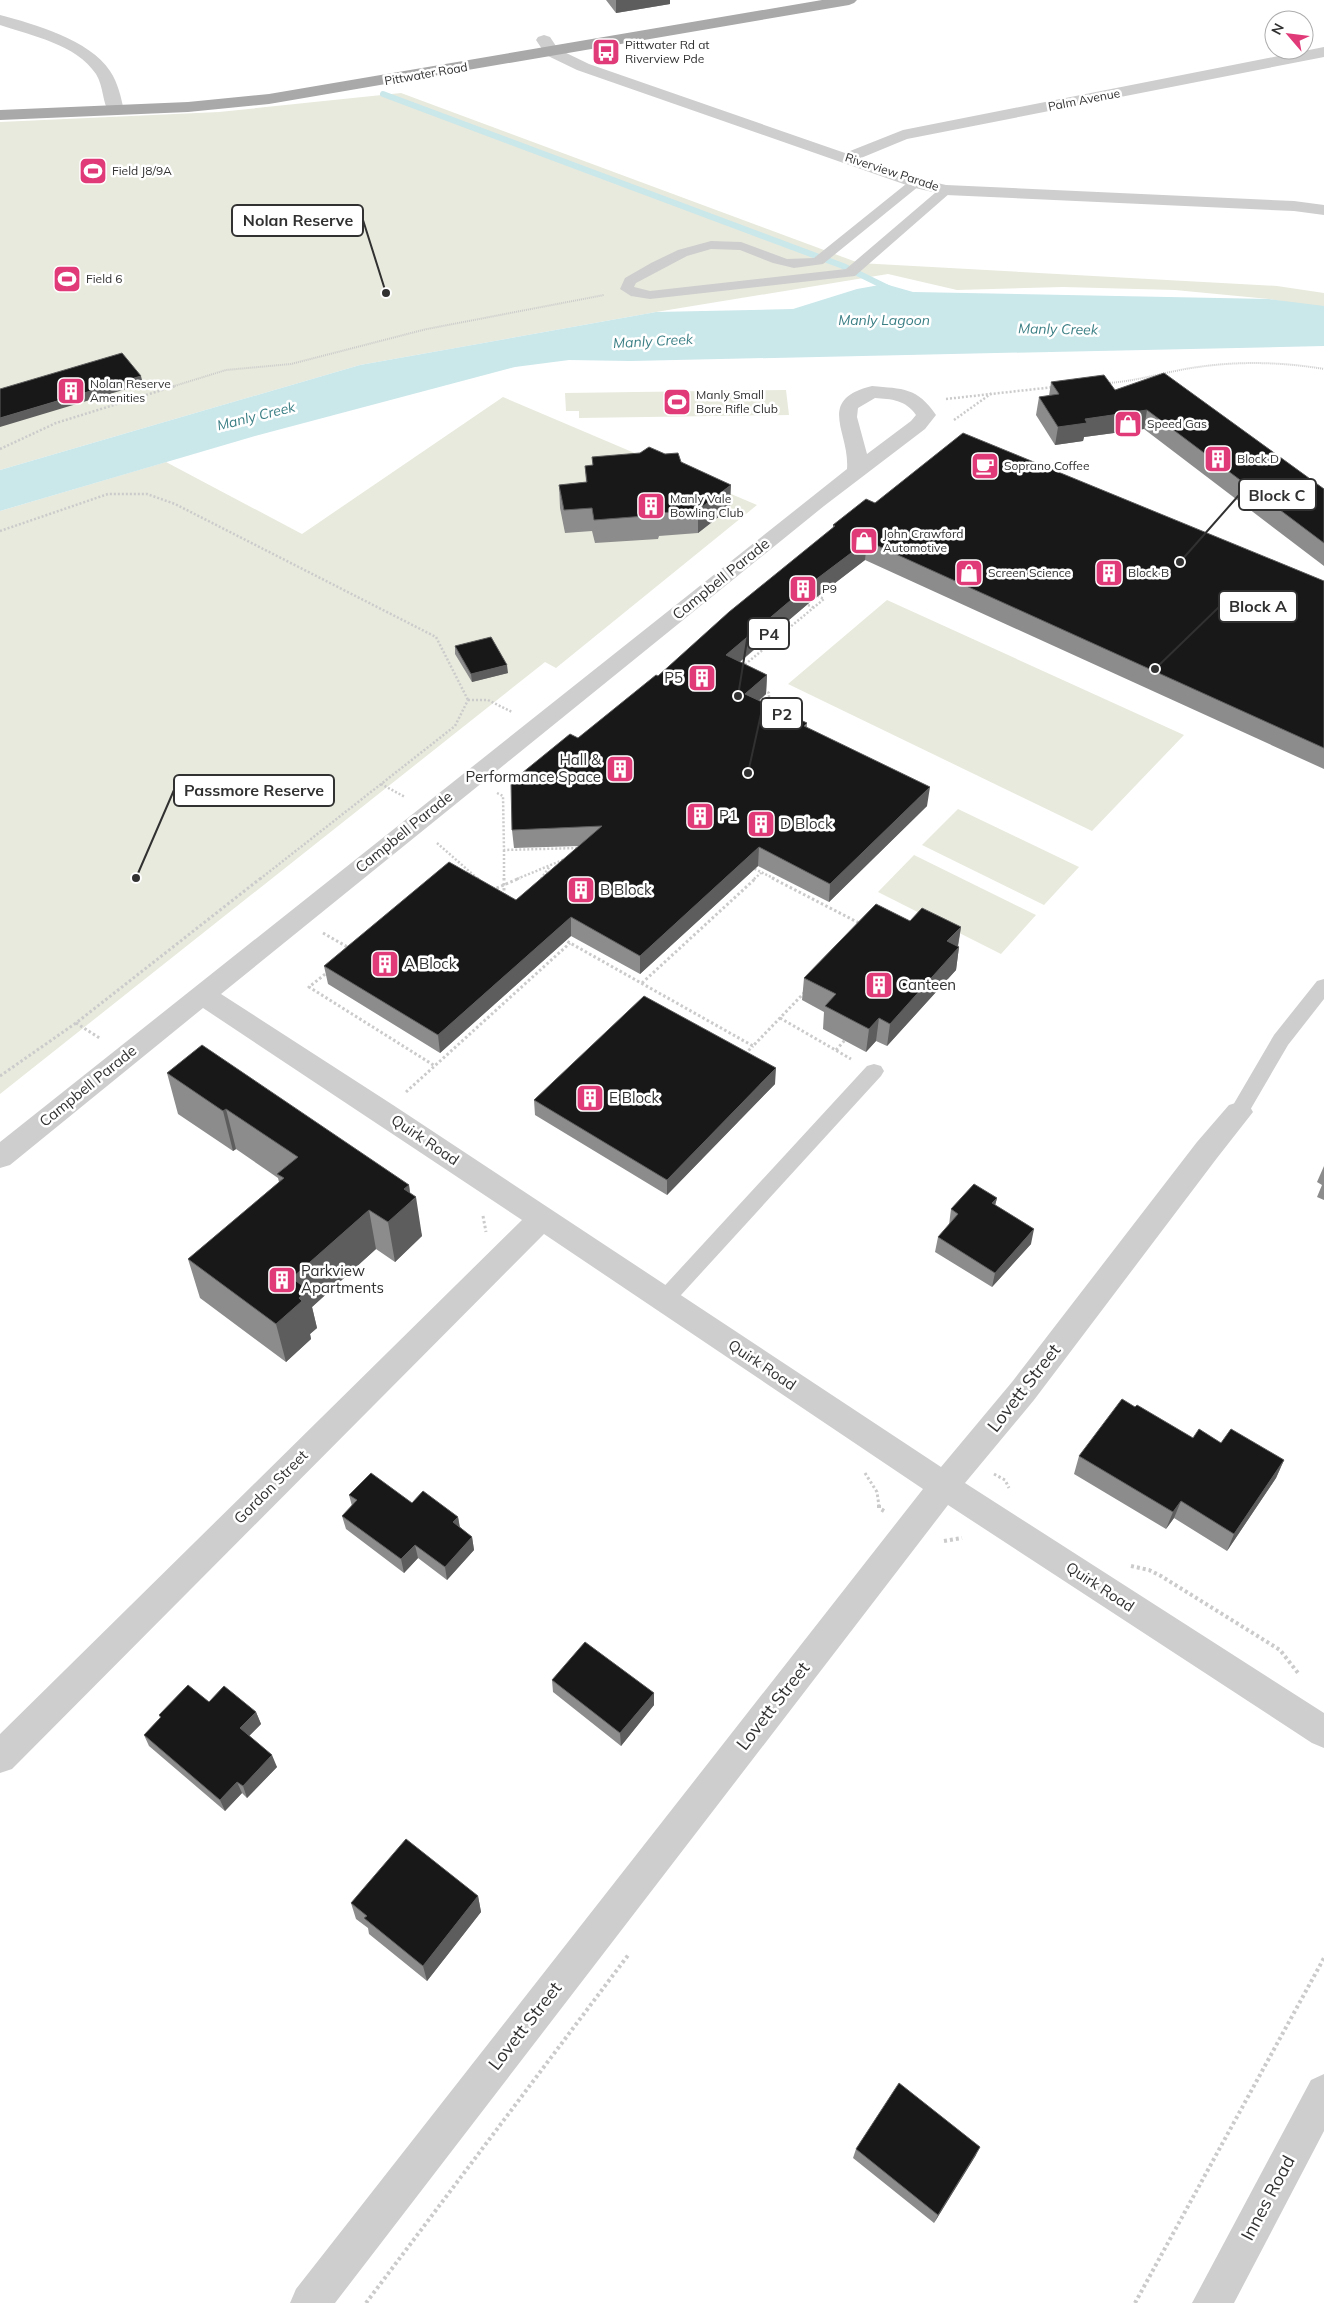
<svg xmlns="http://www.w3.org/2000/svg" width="1324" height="2303" font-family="Mulish,sans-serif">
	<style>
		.green { fill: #e8eadd }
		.water { fill: #cae7ea }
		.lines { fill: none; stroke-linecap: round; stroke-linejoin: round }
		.stream { stroke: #cae7ea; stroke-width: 6 }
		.path-far3 { stroke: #cbcbcb; stroke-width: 2; stroke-dasharray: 1 1; stroke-linecap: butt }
		.path-far2 { stroke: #cbcbcb; stroke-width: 2.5; stroke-dasharray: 2 2; stroke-linecap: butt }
		.path-far1 { stroke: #cbcbcb; stroke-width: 3; stroke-dasharray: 2.5 2.5; stroke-linecap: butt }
		.path { stroke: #cbcbcb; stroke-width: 4; stroke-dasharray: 3 3; stroke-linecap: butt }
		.service { fill: #cecece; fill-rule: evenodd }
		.minor { fill: #cecece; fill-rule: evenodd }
		.primary { fill: #a9a9a9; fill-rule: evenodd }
		.wall { fill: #8c8c8c }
		.shaded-wall { fill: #5d5d5d }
		.building { fill: #181818; stroke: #5d5d5d }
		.labels { text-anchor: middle; stroke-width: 5; stroke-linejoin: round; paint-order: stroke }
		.far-poi-label { font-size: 12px; fill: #313131; stroke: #fff; text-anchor: start }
		.far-street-label { font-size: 12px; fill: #313131; stroke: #fff }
		.far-water-label { font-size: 14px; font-style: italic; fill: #3b7f85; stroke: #fff }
		.street-label { font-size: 15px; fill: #313131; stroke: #fff }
		.poi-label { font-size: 15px; fill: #313131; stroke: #fff; text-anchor: start }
		.near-street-label { font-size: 18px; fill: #313131; stroke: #fff }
		.leader { fill: none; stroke: #313131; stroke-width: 2 }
		.callout-dot { fill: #313131; stroke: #fff; stroke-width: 2 }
		.callout { fill: #fff; stroke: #313131; stroke-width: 2 }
		.callout-label { font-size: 16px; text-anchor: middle; font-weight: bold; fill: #313131 }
	</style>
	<rect width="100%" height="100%" fill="#fff"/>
	<!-- green -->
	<path class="green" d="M 401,93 L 859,263 L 1277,286 L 1324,293 L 1324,308 L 1269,299 L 1175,290 L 1063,287 L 957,290 L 888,274 L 656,312 L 360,365 L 0,470 L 0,122 L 219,112 Z
		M 786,390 L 789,415 L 579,418 L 579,411 L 566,411 L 565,393 Z
		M 503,397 L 757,505 L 556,668 L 545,662 L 0,1094 L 0,511 L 166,462 L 302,534 Z
		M 887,600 L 1184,735 L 1092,831 L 788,684 Z
		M 958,809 L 1079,867 L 1044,905 L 922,845 Z
		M 914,855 L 1036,915 L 1001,954 L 878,892 Z"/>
	<!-- water -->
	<path class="water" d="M 885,284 L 913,292 L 1269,299 L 1324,306 L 1324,346 L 631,361 L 569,360 L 515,367 L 255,436 L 0,511 L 0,470 L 360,365 L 656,312 L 793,309 L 857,289 Z"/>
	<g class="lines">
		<!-- stream -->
		<path class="stream" d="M 383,94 L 843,266 L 892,290"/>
		<!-- path-far3 -->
		<path class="path-far3" d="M 1108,383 C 1139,381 1168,371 1198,367 C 1239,361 1283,362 1324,369
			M 171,387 L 226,370 L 291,364 L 427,329 L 604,295"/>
		<!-- path-far2 -->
		<path class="path-far2" d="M 946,399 L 1054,387
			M 954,420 L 992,393
			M 0,449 L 56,423 L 175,386
			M 0,531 L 108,494 L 147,494 L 175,504 L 436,637 L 468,700
			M 808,605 L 815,608
			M 742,667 L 824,599 L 818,596
			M 764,690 L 769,693 L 769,708
			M 468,700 L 488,700 L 512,712
			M 381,784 L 405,797
			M 497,793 L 503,796 L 504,850 L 579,848
			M 437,843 L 478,879
			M 504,850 L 504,879
			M 751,867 L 775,879
			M 260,879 L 455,726 L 468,700
			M 517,879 L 565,859
			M 541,879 L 550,866
			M 754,879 L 761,873"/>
		<!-- path-far1 -->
		<path class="path-far1" d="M 477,878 L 479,880
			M 504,878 L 504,897
			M 772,878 L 861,924
			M 492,890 L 520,878
			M 323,933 L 351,949
			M 563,939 L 753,1046 L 804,993
			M 329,971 L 309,987 L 435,1066
			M 642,983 L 756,878
			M 780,1018 L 851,1059
			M 76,1023 L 101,1039
			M 836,1050 L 845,1040
			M 745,1054 L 753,1046
			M 0,1076 L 76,1023 L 261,878
			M 406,1092 L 570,943
			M 483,1216 L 486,1232
			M 865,1473 L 877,1492 L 879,1506
			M 994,1474 L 1005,1480 L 1009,1488"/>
		<!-- path -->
		<path class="path" d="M 879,1505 L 879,1508 L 884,1511
			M 944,1541 L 962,1538
			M 1131,1566 L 1149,1570 L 1161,1576 L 1280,1650 L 1298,1673
			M 366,2303 L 629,1954
			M 1135,2303 L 1324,1958"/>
		<!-- service -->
		<path class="service" d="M 915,179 L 919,180 L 921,183 L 919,186 L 823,264 L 794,268 L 773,263 L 740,250 L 711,249 L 687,256 L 636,283 L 634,287 L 650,291 L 846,269 L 942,187 L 950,187 L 952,190 L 950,193 L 855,276 L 650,299 L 631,296 L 620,289 L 625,278 L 651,263 L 678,250 L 711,241 L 741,242 L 787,259 L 814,258 L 911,180 Z
			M 1324,979 L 1324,999 L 1288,1045 L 1246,1117 L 1239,1120 L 1232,1117 L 1229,1112 L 1274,1035 L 1317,981 Z
			M 874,1064 L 881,1066 L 884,1071 L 881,1076 L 671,1306 L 664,1309 L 657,1306 L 653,1300 L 657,1294 L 867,1066 Z"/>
		<!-- minor -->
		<path class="minor" d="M 0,15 C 34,24 90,40 110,71 C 118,83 121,97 124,111 L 122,114 L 110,114 C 102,103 104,87 96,74 C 76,44 32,36 0,25 Z
			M 544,35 L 550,37 L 558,49 L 589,64 L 845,153 L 903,130 L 1324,47 L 1324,57 L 907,139 L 861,158 L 920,179 L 946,185 L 1294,201 L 1324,205 L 1324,215 L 1294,211 L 946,195 L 915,188 L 577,70 L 546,55 L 536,40 L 538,37 Z
			M 872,386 C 903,389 917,387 936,415 L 925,429 L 824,506 L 221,994 L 393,1105 L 941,1467 L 1012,1382 L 1197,1142 L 1229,1105 L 1239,1102 L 1249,1105 L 1253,1112 L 1217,1158 L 1034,1400 L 965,1483 L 1324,1713 L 1324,1748 L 1312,1743 L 948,1505 L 335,2303 L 290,2303 L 296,2289 L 923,1489 L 544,1234 L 12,1769 L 0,1773 L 0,1734 L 522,1220 L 203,1008 L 10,1165 L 0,1168 L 0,1142 L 847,469 C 850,432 815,400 872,386 ZM 875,398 C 891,399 906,400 916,415 L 911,421 L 867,454 L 857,417 L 858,408 Z
			M 1324,2074 L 1324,2131 L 1234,2303 L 1192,2303 L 1311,2080 Z"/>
		<!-- primary -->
		<path class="primary" d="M 822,0 L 857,0 L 854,3 L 849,5 L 269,104 L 188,112 L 0,120 L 0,110 L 188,102 L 269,94 Z"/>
	</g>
	<!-- wall -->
	<path class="wall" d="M 606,0 L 670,0 L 670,4 L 616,13 Z
		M 1051,382 L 1115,390 L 1324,489 L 1324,566 L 1144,429 L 1084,437 L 1083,441 L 1055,445 L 1036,415 L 1039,397 L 1049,396 Z
		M 681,462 L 730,508 L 698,533 L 659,536 L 658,539 L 595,543 L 592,531 L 565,533 L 560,508 L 559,485 L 586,482 L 585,466 Z
		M 875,503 L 1324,581 L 1324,769 L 865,560 L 809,603 L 740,662 L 767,675 L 766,694 L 759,701 L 807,723 L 807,728 L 927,806 L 829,902 L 758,866 L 640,974 L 571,936 L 440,1053 L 328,984 L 324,966 L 516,900 L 579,846 L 514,848 L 512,830 L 578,738 L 658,676 L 833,529 L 833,525 Z
		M 455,646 L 508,673 L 472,682 L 455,654 Z
		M 910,921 L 961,927 L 958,947 L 959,947 L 956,970 L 887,1046 L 876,1041 L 866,1052 L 823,1029 L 824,1012 L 802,1000 L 804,978 Z
		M 167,1073 L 409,1185 L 410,1192 L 422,1236 L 395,1262 L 376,1249 L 312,1307 L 317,1328 L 310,1334 L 311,1339 L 286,1362 L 200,1298 L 188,1259 L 279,1182 L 278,1178 L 236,1149 L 233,1151 L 178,1114 Z
		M 775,1084 L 667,1195 L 535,1115 L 534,1100 Z
		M 1324,1166 L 1324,1200 L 1317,1197 L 1322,1185 L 1317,1182 Z
		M 997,1198 L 995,1205 L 1031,1244 L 992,1287 L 935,1252 L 938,1237 L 949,1225 L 951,1209 Z
		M 1135,1407 L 1193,1438 L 1221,1443 L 1284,1460 L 1276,1478 L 1227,1551 L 1174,1518 L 1166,1529 L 1074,1474 L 1079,1456 Z
		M 349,1495 L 412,1503 L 458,1517 L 460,1527 L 472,1537 L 474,1550 L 447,1580 L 418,1558 L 404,1573 L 346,1529 L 342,1516 L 352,1506 Z
		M 552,1680 L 654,1693 L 654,1705 L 621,1746 L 553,1692 Z
		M 209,1702 L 256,1712 L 261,1724 L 249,1736 L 277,1767 L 247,1798 L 242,1793 L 225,1811 L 149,1746 L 144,1735 L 160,1718 L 159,1715 Z
		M 478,1896 L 481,1912 L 427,1981 L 369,1934 L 368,1928 L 356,1919 L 351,1903 Z
		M 856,2149 L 976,2155 L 934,2223 L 853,2158 Z"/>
	<!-- shaded-wall -->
	<path class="shaded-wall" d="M 616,0 L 670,0 L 670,4 L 616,13 Z
		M 141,376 L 143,384 L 0,427 L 0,418 Z
		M 1147,410 L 1144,429 L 1084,437 L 1083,441 L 1055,445 L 1058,427 L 1085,419 Z
		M 731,485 L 730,508 L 698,533 L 698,510 Z
		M 867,541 L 865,560 L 809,603 L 725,674 L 726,655 L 810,584 Z
		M 507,665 L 508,673 L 472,682 L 471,674 Z
		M 767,675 L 766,694 L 744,713 L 745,694 Z
		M 930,787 L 927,806 L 829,902 L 830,884 Z
		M 759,847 L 758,866 L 640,974 L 640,956 Z
		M 571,917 L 571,936 L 440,1053 L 438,1035 Z
		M 961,927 L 957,950 L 959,947 L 956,970 L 887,1046 L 890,1024 L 947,941 Z
		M 879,1018 L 876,1041 L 866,1052 L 869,1029 Z
		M 776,1068 L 775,1084 L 667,1195 L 667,1180 Z
		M 226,1109 L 236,1149 L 233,1151 L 223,1111 Z
		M 409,1185 L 411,1202 L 416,1197 L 422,1236 L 395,1262 L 388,1222 L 404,1189 Z
		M 997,1198 L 993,1213 L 992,1203 Z
		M 369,1210 L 376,1249 L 312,1307 L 317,1328 L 310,1334 L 311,1339 L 286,1362 L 276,1324 L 292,1278 Z
		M 1034,1229 L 1031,1244 L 992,1287 L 995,1273 Z
		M 1284,1460 L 1276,1478 L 1227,1551 L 1234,1534 Z
		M 1181,1501 L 1174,1518 L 1166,1529 L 1173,1512 Z
		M 458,1517 L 460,1530 L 453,1522 Z
		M 472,1537 L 474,1550 L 447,1580 L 445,1567 Z
		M 415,1545 L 418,1558 L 404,1573 L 401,1559 Z
		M 654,1693 L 654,1705 L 621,1746 L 620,1733 Z
		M 256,1712 L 261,1724 L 245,1740 L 240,1728 Z
		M 272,1755 L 277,1767 L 247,1798 L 243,1786 Z
		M 237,1782 L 242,1793 L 225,1811 L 220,1800 Z
		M 478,1896 L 481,1912 L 427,1981 L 423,1966 Z
		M 980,2147 L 976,2155 L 934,2223 L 938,2215 Z"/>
	<!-- building -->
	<path class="building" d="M 122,353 L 141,376 L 0,418 L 0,389 Z
		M 1164,373 L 1324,489 L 1324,543 L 1147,410 L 1085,419 L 1087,423 L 1058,427 L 1039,397 L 1059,394 L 1051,382 L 1104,375 L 1115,390 Z
		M 963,433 L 1324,581 L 1324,748 L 867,541 L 810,584 L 726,655 L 767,675 L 745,694 L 807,723 L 804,726 L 930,787 L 830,884 L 759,847 L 640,956 L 571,917 L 438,1035 L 324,966 L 449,862 L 516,900 L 602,826 L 512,830 L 511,782 L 570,734 L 578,738 L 656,675 L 658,676 L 729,612 L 835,526 L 833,525 L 866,499 L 875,503 Z
		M 649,447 L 665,454 L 678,453 L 681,462 L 731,485 L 698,510 L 659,513 L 658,515 L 594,520 L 592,508 L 564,510 L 559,485 L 587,482 L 585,466 L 593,465 L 592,457 L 640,453 Z
		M 491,637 L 507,665 L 471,674 L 455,646 Z
		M 876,904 L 910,921 L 922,908 L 961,927 L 947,941 L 959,947 L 890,1024 L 879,1018 L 869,1029 L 825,1006 L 836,994 L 804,978 Z
		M 644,996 L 776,1068 L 667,1180 L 534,1100 Z
		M 202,1045 L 409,1185 L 404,1189 L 416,1197 L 388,1222 L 369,1210 L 292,1278 L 308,1290 L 299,1298 L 302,1301 L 276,1324 L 188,1259 L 284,1178 L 277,1174 L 298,1157 L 226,1109 L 223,1111 L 167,1073 Z
		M 974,1184 L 997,1198 L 992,1203 L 1034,1229 L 995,1273 L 938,1237 L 958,1214 L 951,1209 Z
		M 1122,1399 L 1135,1407 L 1137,1405 L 1193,1438 L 1199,1429 L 1221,1443 L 1231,1429 L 1284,1460 L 1234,1534 L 1181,1501 L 1173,1512 L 1079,1456 Z
		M 371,1473 L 412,1503 L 423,1491 L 458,1517 L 453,1522 L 472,1537 L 445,1567 L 415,1545 L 401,1559 L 342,1516 L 357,1500 L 349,1495 Z
		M 585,1642 L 654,1693 L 620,1733 L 552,1680 Z
		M 188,1685 L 209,1702 L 224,1686 L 256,1712 L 240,1728 L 272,1755 L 243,1786 L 237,1782 L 220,1800 L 144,1735 L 161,1717 L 159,1715 Z
		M 406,1839 L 478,1896 L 423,1966 L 364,1918 L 367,1916 L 351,1903 Z
		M 899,2083 L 980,2147 L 938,2215 L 856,2149 Z"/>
	<!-- icons -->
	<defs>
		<symbol id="bus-square" viewBox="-11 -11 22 22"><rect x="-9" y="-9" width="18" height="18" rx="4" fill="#e13a78" stroke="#fff"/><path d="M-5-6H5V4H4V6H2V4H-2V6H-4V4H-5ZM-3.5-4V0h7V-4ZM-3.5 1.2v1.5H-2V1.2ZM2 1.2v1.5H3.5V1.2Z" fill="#fff"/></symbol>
		<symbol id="stadium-square" viewBox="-11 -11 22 22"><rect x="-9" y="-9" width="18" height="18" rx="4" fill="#e13a78" stroke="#fff"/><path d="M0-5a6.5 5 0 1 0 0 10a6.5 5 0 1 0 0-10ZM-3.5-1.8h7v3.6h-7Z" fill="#fff"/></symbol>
		<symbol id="building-square" viewBox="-11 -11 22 22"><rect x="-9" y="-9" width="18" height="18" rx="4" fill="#e13a78" stroke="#fff"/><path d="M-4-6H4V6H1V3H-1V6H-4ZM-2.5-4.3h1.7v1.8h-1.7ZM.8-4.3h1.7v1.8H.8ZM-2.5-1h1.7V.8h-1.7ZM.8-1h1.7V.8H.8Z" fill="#fff"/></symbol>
		<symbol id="shop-square" viewBox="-11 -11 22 22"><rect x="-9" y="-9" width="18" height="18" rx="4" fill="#e13a78" stroke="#fff"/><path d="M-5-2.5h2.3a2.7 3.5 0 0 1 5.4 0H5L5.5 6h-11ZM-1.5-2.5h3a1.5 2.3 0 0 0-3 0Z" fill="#fff"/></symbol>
		<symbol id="cafe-square" viewBox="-11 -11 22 22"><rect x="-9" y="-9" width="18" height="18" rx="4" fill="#e13a78" stroke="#fff"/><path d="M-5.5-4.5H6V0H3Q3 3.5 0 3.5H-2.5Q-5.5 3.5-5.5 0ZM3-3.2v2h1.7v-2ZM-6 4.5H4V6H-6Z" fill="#fff"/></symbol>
	</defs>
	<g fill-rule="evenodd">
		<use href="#bus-square" x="590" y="36" width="32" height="32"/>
		<use href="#stadium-square" x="77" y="155" width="32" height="32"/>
		<use href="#stadium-square" x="51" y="263" width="32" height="32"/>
		<use href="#building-square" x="55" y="375" width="32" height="32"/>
		<use href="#stadium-square" x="661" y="386" width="32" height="32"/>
		<use href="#shop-square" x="1112" y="408" width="32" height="32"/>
		<use href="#building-square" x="1202" y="443" width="32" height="32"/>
		<use href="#cafe-square" x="969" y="450" width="32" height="32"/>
		<use href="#building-square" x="635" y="490" width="32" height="32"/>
		<use href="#shop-square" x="848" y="525" width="32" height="32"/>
		<use href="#shop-square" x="953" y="557" width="32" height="32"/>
		<use href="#building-square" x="1093" y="557" width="32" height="32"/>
		<use href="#building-square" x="787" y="573" width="32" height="32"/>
		<use href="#building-square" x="686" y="662" width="32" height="32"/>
		<use href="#building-square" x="604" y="753" width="32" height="32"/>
		<use href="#building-square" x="684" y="800" width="32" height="32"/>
		<use href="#building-square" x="745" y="808" width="32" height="32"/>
		<use href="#building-square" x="565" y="874" width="32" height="32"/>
		<use href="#building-square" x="369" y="948" width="32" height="32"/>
		<use href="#building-square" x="863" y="969" width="32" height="32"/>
		<use href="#building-square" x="574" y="1082" width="32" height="32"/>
		<use href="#building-square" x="266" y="1264" width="32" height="32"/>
	</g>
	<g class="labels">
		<!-- far-poi labels -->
		<g class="far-poi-label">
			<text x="625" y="49">Pittwater Rd at<tspan x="625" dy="14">Riverview Pde</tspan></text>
			<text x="112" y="175">Field J8/9A</text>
			<text x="86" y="283">Field 6</text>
			<text x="90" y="388">Nolan Reserve<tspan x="90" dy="14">Amenities</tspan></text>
			<text x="696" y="399">Manly Small<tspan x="696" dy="14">Bore Rifle Club</tspan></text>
			<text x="1147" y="428">Speed Gas</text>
			<text x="1237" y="463">Block D</text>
			<text x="1004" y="470">Soprano Coffee</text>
			<text x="670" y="503">Manly Vale<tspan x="670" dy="14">Bowling Club</tspan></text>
			<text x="883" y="538">John Crawford<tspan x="883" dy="14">Automotive</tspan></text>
			<text x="988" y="577">Screen Science</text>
			<text x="1128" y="577">Block B</text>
			<text x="822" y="593">P9</text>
		</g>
		<!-- far-street labels -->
		<g class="far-street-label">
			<text transform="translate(426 74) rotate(-10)" y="4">Pittwater Road</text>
			<text transform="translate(1084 100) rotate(-11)" y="4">Palm Avenue</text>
			<text transform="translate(892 172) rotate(18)" y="4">Riverview Parade</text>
		</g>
		<!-- far-water labels -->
		<g class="far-water-label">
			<text x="884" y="325">Manly Lagoon</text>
			<text transform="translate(1058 329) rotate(1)" y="5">Manly Creek</text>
			<text transform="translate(653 341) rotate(-3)" y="5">Manly Creek</text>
			<text transform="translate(256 416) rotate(-14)" y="5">Manly Creek</text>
		</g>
		<!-- street labels -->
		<g class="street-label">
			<text transform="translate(721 579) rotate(-39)" y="5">Campbell Parade</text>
			<text transform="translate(404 832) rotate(-39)" y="5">Campbell Parade</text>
			<text transform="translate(88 1086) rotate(-39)" y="5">Campbell Parade</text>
			<text transform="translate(425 1140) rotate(34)" y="5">Quirk Road</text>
			<text transform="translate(762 1365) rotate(34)" y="5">Quirk Road</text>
			<text transform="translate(271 1487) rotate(-45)" y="5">Gordon Street</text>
			<text transform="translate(1100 1587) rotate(33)" y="5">Quirk Road</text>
		</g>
		<!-- poi labels -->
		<g class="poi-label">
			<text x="683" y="683" text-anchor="end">P5</text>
			<text x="601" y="765" text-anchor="end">Hall &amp;<tspan x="601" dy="17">Performance Space</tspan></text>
			<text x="719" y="821">P1</text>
			<text x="780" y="829">D Block</text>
			<text x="600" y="895">B Block</text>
			<text x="404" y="969">A Block</text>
			<text x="898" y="990">Canteen</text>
			<text x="609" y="1103">E Block</text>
			<text x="301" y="1276">Parkview<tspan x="301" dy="17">Apartments</tspan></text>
		</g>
		<!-- near-street labels -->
		<g class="near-street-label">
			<text transform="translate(1024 1388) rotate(-52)" y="6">Lovett Street</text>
			<text transform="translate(773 1706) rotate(-52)" y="6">Lovett Street</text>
			<text transform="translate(525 2026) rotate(-52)" y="6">Lovett Street</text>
			<text transform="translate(1268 2198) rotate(-62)" y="6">Innes Road</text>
		</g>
	</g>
	<!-- callouts -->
	<path class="leader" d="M386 293L363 220M1180 562L1239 495M1155 669L1219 607M738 696L748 634M748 773L761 714M136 878L174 790"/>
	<g class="callout-dot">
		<circle cx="386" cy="293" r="5"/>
		<circle cx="1180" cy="562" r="5"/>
		<circle cx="1155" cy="669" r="5"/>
		<circle cx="738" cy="696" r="5"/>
		<circle cx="748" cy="773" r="5"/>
		<circle cx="136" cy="878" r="5"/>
	</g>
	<g class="callout">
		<rect x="232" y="205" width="131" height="31" rx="5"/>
		<rect x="1239" y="479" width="77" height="31" rx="5"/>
		<rect x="1219" y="591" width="78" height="31" rx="5"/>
		<rect x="748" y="618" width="41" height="31" rx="5"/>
		<rect x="761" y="698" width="41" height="31" rx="5"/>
		<rect x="174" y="775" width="160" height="31" rx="5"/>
	</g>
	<g class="callout-label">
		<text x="298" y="226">Nolan Reserve</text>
		<text x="1277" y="501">Block C</text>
		<text x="1258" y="612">Block A</text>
		<text x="769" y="640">P4</text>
		<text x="782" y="720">P2</text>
		<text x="254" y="796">Passmore Reserve</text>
	</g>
	<!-- north arrow -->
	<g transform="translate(1289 35) rotate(298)"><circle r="24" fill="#ffffff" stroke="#adadad"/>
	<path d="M0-4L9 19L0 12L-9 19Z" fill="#e13a78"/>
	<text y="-8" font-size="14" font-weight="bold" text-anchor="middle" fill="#313131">N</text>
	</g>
</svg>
